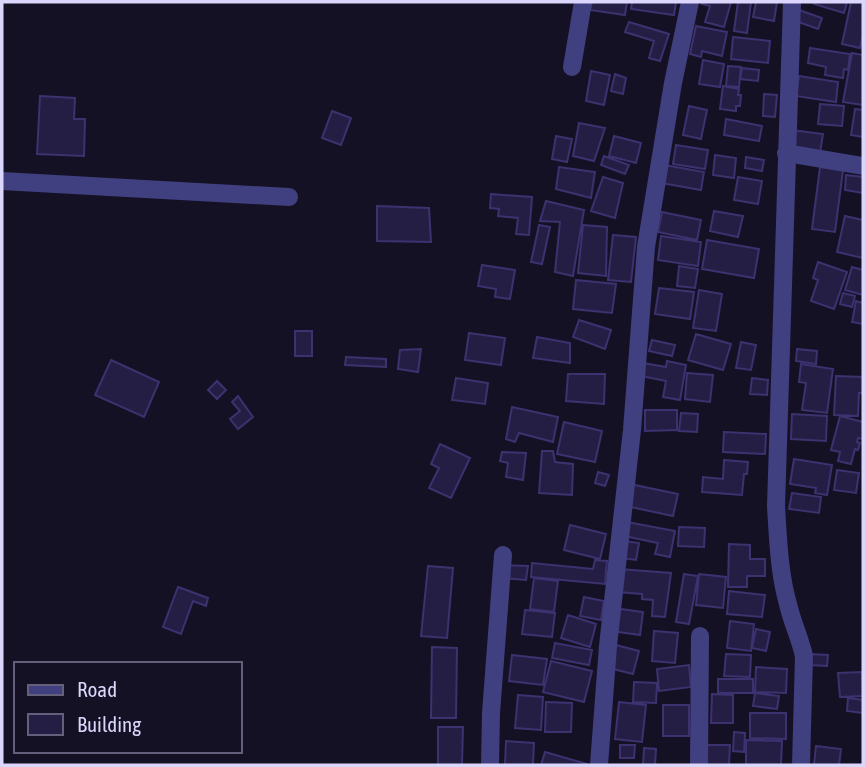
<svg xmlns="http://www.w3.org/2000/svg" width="865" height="767" font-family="'Asap Condensed',sans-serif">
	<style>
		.building { fill: #251e44; stroke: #3c326f; stroke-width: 2 }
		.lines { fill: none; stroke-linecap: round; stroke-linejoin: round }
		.minor { stroke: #403f80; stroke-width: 18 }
	</style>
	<rect width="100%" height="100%" fill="#141125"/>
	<!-- building -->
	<path class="building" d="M 592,2 L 627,2 L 625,15 L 590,10 Z
		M 632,2 L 676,2 L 674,15 L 631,9 Z
		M 703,2 L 731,2 L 724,27 L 705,22 L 710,6 L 702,4 Z
		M 738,2 L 751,2 L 747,33 L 734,31 Z
		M 756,2 L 777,2 L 774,21 L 753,17 Z
		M 815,2 L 847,2 L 844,13 L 814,4 Z
		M 851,2 L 863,2 L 863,35 L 860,48 L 842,44 Z
		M 799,10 L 822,18 L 818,29 L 796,21 Z
		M 629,22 L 669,34 L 660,61 L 649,58 L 654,41 L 625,32 Z
		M 696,26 L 727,32 L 722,56 L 702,51 L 701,57 L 690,54 Z
		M 733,37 L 770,41 L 768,63 L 731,59 Z
		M 810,48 L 850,54 L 848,70 L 844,69 L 843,78 L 825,75 L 826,67 L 808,63 Z
		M 852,53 L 863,55 L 863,105 L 843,102 Z
		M 703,60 L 724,64 L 720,87 L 699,84 Z
		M 728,66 L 741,67 L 739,87 L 726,86 Z
		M 742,68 L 759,70 L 758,81 L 740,79 Z
		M 591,71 L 610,75 L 604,105 L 586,101 Z
		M 615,74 L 626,78 L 623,94 L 611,91 Z
		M 799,76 L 838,82 L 836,102 L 796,96 Z
		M 723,86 L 739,89 L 738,95 L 741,95 L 740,106 L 736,106 L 736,111 L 720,109 Z
		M 764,94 L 777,95 L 775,117 L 763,116 Z
		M 40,96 L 75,98 L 74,119 L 85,119 L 84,156 L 37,154 Z
		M 820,104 L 844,106 L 842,126 L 818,124 Z
		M 689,106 L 707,110 L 701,139 L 683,135 Z
		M 855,109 L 863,110 L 863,137 L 851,135 Z
		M 332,111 L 351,118 L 341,145 L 322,138 Z
		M 726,119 L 762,126 L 759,141 L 724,135 Z
		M 579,123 L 605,128 L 594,161 L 573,156 Z
		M 792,130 L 823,134 L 820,153 L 790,148 Z
		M 556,136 L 572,139 L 567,162 L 552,159 Z
		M 614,136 L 641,143 L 636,163 L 609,156 Z
		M 676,145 L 708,150 L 705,169 L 673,164 Z
		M 715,155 L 736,158 L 734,178 L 713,175 Z
		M 604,156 L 629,165 L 625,174 L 601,165 Z
		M 746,157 L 764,160 L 762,171 L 745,168 Z
		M 664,165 L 704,172 L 701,190 L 661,183 Z
		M 559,167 L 595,172 L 591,198 L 556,189 Z
		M 820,167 L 843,170 L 835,232 L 812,229 Z
		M 846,175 L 863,177 L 863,193 L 845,190 Z
		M 603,177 L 623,183 L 615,218 L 591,211 Z
		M 738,177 L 762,181 L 758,204 L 734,200 Z
		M 491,194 L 532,197 L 529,235 L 516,234 L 518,218 L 498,216 L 499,209 L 490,208 Z
		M 546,201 L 584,210 L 573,276 L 555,272 L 560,222 L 540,221 Z
		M 377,206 L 429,208 L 431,242 L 377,241 Z
		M 714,211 L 743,216 L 738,237 L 710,231 Z
		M 662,212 L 701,220 L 697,240 L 658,232 Z
		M 845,216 L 863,220 L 863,258 L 837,252 Z
		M 539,225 L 550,227 L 542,264 L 531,262 Z
		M 583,225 L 607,227 L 606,276 L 578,273 Z
		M 613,235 L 636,237 L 631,282 L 608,280 Z
		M 661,236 L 701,242 L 698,266 L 658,260 Z
		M 707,240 L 759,249 L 754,278 L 702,269 Z
		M 818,262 L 847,272 L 834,309 L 811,301 L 818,280 L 813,278 Z
		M 482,265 L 515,270 L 510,299 L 495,297 L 496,289 L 478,286 Z
		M 679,266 L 698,269 L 695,288 L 677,286 Z
		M 852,267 L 863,270 L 863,295 L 845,290 Z
		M 576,280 L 616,284 L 612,313 L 573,309 Z
		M 659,288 L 694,292 L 690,319 L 655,314 Z
		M 699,290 L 722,294 L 716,331 L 693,328 Z
		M 843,293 L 855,296 L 852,307 L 840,304 Z
		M 856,301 L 863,303 L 863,324 L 852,322 Z
		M 579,320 L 611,330 L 605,349 L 573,337 Z
		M 295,331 L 312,331 L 312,356 L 295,356 Z
		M 469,333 L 505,338 L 501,365 L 465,360 Z
		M 696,334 L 731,344 L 723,370 L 688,360 Z
		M 537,337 L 570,343 L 570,363 L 533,358 Z
		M 652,340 L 675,345 L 672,356 L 649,351 Z
		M 741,342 L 756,345 L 751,370 L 736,368 Z
		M 421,349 L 418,372 L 398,369 L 400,350 Z
		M 797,349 L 817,351 L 816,364 L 796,361 Z
		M 346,357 L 386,359 L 386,367 L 345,365 Z
		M 111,360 L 159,382 L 144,417 L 95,395 Z
		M 667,361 L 686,365 L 680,400 L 663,397 L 666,381 L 641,376 L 643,363 L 666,367 Z
		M 801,364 L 833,369 L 827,413 L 802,410 L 806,383 L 799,382 Z
		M 687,373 L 713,375 L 710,402 L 685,399 Z
		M 568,374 L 605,374 L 604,404 L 566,401 Z
		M 836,376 L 863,377 L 863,393 L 859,393 L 858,416 L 834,415 Z
		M 456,378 L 488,383 L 485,404 L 452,400 Z
		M 752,378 L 768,380 L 767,395 L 750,394 Z
		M 217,381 L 226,390 L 217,399 L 208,390 Z
		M 238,396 L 253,417 L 238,429 L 230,419 L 240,411 L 232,402 Z
		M 512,407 L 558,417 L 553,442 L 519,433 L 515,442 L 506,439 Z
		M 645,410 L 677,410 L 677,430 L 645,431 Z
		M 681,413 L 698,414 L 697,432 L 679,431 Z
		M 792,414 L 827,416 L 826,441 L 791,439 Z
		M 840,416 L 863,422 L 863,439 L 858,438 L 857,442 L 860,443 L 858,450 L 855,449 L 851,464 L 838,461 L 840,452 L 831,450 Z
		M 564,422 L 602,431 L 595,462 L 557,454 Z
		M 724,432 L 766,434 L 765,454 L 723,452 Z
		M 440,444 L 470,458 L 451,498 L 429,488 L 439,468 L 431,464 Z
		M 542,451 L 553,451 L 555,462 L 573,464 L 572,495 L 539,493 Z
		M 502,452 L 526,453 L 523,480 L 506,477 L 508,463 L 500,461 Z
		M 794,459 L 832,465 L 827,495 L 815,493 L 816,488 L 790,484 Z
		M 724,460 L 748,462 L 747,474 L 744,474 L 742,495 L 702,492 L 703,477 L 723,479 Z
		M 837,470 L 859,473 L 856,493 L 834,490 Z
		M 598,472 L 609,475 L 605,486 L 595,483 Z
		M 630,484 L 678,494 L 673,516 L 626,506 Z
		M 792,493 L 821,497 L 819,513 L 789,509 Z
		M 627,522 L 675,531 L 670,557 L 655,554 L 658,543 L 624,536 Z
		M 570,525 L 606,534 L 600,559 L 564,550 Z
		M 679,527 L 705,528 L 704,547 L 678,546 Z
		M 624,541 L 639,543 L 636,560 L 621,558 Z
		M 729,544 L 750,545 L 750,559 L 765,559 L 765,576 L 747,576 L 747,587 L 728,587 Z
		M 595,560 L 607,561 L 605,584 L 531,577 L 532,563 L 593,569 Z
		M 504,565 L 528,566 L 526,580 L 503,578 Z
		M 428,566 L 453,568 L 447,638 L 421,636 Z
		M 619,569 L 671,573 L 665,617 L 652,616 L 653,600 L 642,599 L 642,594 L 617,592 Z
		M 684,574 L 698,576 L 689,624 L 676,622 Z
		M 699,574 L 726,577 L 723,608 L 696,605 Z
		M 534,578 L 558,581 L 554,612 L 530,609 Z
		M 178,587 L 208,598 L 206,606 L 193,601 L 181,634 L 163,627 Z
		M 729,591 L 765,595 L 762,617 L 727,614 Z
		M 584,597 L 604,601 L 601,620 L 580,616 Z
		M 614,608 L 643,612 L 640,635 L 611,631 Z
		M 525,610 L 555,613 L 552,637 L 522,634 Z
		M 568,615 L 596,624 L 590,647 L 561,638 Z
		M 730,621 L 754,624 L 751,651 L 727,648 Z
		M 756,629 L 770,632 L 766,651 L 752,648 Z
		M 654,631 L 678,633 L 675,663 L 652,661 Z
		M 555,643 L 592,650 L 589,665 L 552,658 Z
		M 612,644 L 639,651 L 633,674 L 605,667 Z
		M 432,647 L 457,648 L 456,718 L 431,718 Z
		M 726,654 L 751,655 L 750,677 L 724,676 Z
		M 810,654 L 828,655 L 827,666 L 809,665 Z
		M 512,655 L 547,659 L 543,685 L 509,681 Z
		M 551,661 L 592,671 L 584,702 L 543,692 Z
		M 689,665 L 691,687 L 659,691 L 657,669 Z
		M 756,667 L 787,669 L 786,693 L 755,692 Z
		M 862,672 L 863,696 L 840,697 L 838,673 Z
		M 718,679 L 753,679 L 753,693 L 718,693 Z
		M 634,682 L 657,683 L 656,703 L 633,702 Z
		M 755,693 L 779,696 L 777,709 L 753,706 Z
		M 712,694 L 733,695 L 733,723 L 711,723 Z
		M 518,695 L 543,697 L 541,730 L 515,728 Z
		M 848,698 L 863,700 L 863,713 L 847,711 Z
		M 546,702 L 572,703 L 571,732 L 545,732 Z
		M 619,702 L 646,705 L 642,742 L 615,739 Z
		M 663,705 L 689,705 L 689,736 L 663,736 Z
		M 750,713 L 786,713 L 786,739 L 750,738 Z
		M 438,727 L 463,727 L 462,765 L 438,765 Z
		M 734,732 L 745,733 L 744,752 L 733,751 Z
		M 746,740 L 782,741 L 781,765 L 746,765 Z
		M 506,741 L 534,743 L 533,765 L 505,765 Z
		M 620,745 L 635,745 L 634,758 L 620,758 Z
		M 706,745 L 730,745 L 729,765 L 705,765 Z
		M 816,746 L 841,749 L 839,765 L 814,765 Z
		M 644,748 L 656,749 L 655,765 L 643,765 Z
		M 545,752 L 587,764 L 587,765 L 541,765 Z"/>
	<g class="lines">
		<!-- minor -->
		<path class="minor" d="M 792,2 L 776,506 C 778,538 779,573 788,604 C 792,622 800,638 804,656 L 801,765
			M 572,67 L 583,2
			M 786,153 L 863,166
			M 2,181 L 289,197
			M 490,765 L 491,713 L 503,555
			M 599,765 L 608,646 L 632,430 L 646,247 L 673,83 L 690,2
			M 699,765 L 700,636"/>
	</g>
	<!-- border -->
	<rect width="865" height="767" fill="none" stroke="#dbd7fc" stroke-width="7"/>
	<!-- legend -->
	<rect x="14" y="662" width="228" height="91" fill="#141125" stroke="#64607b" stroke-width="2"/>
	<rect x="28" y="685" width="35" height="10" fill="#403f80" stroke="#64607b" stroke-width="2"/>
	<text x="77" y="697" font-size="21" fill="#dbd7fc">Road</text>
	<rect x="28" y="714" width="35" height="21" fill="#251e44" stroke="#64607b" stroke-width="2"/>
	<text x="77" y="732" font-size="21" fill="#dbd7fc">Building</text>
</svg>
